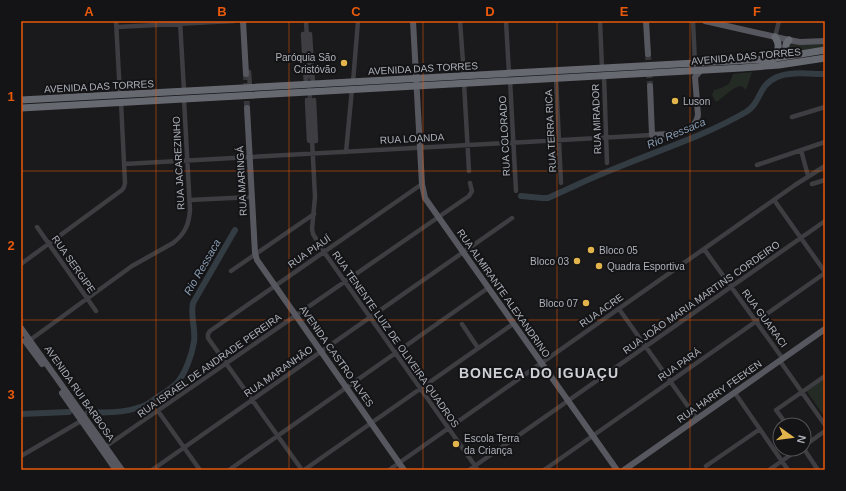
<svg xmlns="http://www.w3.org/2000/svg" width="846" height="491" font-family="Arial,sans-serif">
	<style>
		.green { fill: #242b25 }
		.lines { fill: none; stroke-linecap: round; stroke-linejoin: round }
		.river { stroke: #343c43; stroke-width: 6 }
		.minor-tunnel { stroke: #37373b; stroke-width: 4.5; stroke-dasharray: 4.5 2; stroke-linecap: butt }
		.major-tunnel { stroke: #37373b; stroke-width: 6; stroke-dasharray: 6 3; stroke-linecap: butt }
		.minor { stroke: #3d3d42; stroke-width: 4.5 }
		.major { stroke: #57585f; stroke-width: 6 }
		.highway { stroke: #676971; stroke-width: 7 }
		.grid { fill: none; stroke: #e8590c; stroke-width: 1; stroke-opacity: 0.55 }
		.poi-dot { fill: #e2b44b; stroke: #141416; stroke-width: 1.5 }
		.labels { text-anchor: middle; stroke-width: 4; stroke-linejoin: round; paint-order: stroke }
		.street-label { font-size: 10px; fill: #adb1ba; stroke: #141416 }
		.poi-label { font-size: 10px; fill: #adb1ba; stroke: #141416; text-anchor: start }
		.water-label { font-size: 11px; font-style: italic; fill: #889cb1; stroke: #141416 }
		.district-label { font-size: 14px; font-weight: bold; letter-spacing: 1px; fill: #ced0d6; stroke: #141416 }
		.neatline { fill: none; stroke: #e8590c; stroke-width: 1.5 }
		.grid-label { font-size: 13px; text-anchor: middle; font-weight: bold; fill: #e8590c }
	</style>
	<rect width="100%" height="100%" fill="#1a191b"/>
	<!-- green -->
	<path class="green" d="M 790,43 L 825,44 L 825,47 L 793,51 L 791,51 L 788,48 Z
		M 752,72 L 746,90 L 742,86 C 731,87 725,97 716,102 L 712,95 L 714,90 L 721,88 L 729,84 L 733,74 Z
		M 825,377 L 825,415 L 824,416 L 806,390 Z"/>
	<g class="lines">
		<!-- river -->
		<path class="river" d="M 521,196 L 542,198 L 548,198 C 559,193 570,188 581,183 C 596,176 611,170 626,164 C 666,148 708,134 746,112 C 762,102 757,86 777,77 C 791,71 810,74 825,74
			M 88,412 C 105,413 122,413 137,408 C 144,407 150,403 156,398 C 163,394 170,389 176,384 C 185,375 192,354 194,342 C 196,329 190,316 193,303 L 235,230
			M 21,414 L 69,412"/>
		<!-- minor-tunnel -->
		<path class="minor-tunnel" d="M 309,75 L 310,100"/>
		<!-- major-tunnel -->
		<path class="major-tunnel" d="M 648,54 L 650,86
			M 246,74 L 247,108"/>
		<!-- minor -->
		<path class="minor" d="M 116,21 L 120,95
			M 180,21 L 184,91
			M 306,21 L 309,75
			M 460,21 L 464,76
			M 506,21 L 509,74
			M 600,21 L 602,68
			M 693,21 L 695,63
			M 117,27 L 234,21
			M 776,33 L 779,21
			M 307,34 L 310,34 L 313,84
			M 249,72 L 250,88
			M 604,75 L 607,163
			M 556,78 L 561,183
			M 510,80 L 516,191
			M 353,82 L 358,21
			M 464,83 L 469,171
			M 306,85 L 303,34 L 307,34
			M 307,100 L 309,141 L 312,141
			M 310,100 L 315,197 L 312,229 L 313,234 L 324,252 L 478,470
			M 792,117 L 825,107
			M 312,141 L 316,141 L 314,100
			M 801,150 L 808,176
			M 346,152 L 352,89
			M 124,164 L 652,135
			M 757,165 L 825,142
			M 812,184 L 825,180
			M 190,200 L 252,197
			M 774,200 L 825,272
			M 37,227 L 96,311
			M 704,249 L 783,359
			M 21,264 L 122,190 L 124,187 L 125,183 L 121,102
			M 231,271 L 314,214
			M 619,309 L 697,419
			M 462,324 L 478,348
			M 30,340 L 132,266 L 173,243 C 185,234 189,224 190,210 L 184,99
			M 780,361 L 825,425
			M 735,393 L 788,470
			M 158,411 L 200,470
			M 787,425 L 776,410 L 825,376
			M 804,446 L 825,431
			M 105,447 L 469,196 L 472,191 L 470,183
			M 804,449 L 818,470
			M 21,456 L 81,421
			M 706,466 L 760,429
			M 152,470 L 512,218
			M 229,470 L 488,288
			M 302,470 L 208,338 L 208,334 L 210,331 L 422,184
			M 304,470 L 513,324
			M 389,470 L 795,185 L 825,166
			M 469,470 L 825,221
			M 544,470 L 825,273
			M 769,470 L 799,449"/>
		<!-- major -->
		<path class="major" d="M 243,21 L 246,74
			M 413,21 L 422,184 L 425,198 L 617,470
			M 646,21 L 648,54
			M 705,21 L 789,40 L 800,42 L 825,41
			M 650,86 L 652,135 C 666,134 696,134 698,115 L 695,77 L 701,70
			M 247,108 L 255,253 L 257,260 L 404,470
			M 21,328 L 122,470
			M 25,341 L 42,364
			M 62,393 L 116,470
			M 624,470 L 825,329"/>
		<!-- highway -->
		<path class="highway" d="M 789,40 C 783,46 786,54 794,55
			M 770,59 C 778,53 781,46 775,37
			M 21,100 L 770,59 L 825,50
			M 21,108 L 741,68 L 779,65 L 825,58"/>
	</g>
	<!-- grid -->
	<path class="grid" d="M 156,21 L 156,470M 289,21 L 289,470M 423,21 L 423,470M 557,21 L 557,470M 690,21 L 690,470M 21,171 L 825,171M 21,320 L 825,320"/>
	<!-- markers -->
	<g class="poi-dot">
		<circle cx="344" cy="63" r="4"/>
		<circle cx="675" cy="101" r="4"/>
		<circle cx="591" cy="250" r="4"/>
		<circle cx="577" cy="261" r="4"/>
		<circle cx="599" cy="266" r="4"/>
		<circle cx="586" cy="303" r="4"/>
		<circle cx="456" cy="444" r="4"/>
	</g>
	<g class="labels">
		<!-- street labels -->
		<g class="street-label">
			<text transform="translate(746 56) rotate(-5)" y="4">AVENIDA DAS TORRES</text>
			<text transform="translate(423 68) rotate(-3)" y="4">AVENIDA DAS TORRES</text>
			<text transform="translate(99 86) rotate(-3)" y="4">AVENIDA DAS TORRES</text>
			<text transform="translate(596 119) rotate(-92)" y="4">RUA MIRADOR</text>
			<text transform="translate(550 131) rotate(-93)" y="4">RUA TERRA RICA</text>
			<text transform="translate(504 136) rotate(-93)" y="4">RUA COLORADO</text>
			<text transform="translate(412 138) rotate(-3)" y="4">RUA LOANDA</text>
			<text transform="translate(178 163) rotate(-93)" y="4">RUA JACAREZINHO</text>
			<text transform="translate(241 181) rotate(-93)" y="4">RUA MARINGÁ</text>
			<text transform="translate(309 251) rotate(-35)" y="4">RUA PIAUÍ</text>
			<text transform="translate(74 264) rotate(55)" y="4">RUA SERGIPE</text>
			<text transform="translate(504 293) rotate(55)" y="4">RUA ALMIRANTE ALEXANDRINO</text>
			<text transform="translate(701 297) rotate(-35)" y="4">RUA JOÃO MARIA MARTINS CORDEIRO</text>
			<text transform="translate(601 310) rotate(-35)" y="4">RUA ACRE</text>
			<text transform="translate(765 318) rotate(54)" y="4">RUA GUARACI</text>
			<text transform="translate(396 339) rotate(55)" y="4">RUA TENENTE LUIZ DE OLIVEIRA QUADROS</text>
			<text transform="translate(337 356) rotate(55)" y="4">AVENIDA CASTRO ALVES</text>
			<text transform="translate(679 364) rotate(-35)" y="4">RUA PARÁ</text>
			<text transform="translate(209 365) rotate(-35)" y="4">RUA ISRAEL DE ANDRADE PEREIRA</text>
			<text transform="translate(278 371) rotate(-35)" y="4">RUA MARANHÃO</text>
			<text transform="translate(719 391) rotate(-35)" y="4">RUA HARRY FEEKEN</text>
			<text transform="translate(80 393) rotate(55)" y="4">AVENIDA RUI BARBOSA</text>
		</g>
		<!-- poi labels -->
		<g class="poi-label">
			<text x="336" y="61" text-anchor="end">Paróquia São<tspan x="336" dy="12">Cristóvão</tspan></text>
			<text x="683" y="105">Luson</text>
			<text x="599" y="254">Bloco 05</text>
			<text x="569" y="265" text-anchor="end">Bloco 03</text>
			<text x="607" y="270">Quadra Esportiva</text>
			<text x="578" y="307" text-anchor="end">Bloco 07</text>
			<text x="464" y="442">Escola Terra<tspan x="464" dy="12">da Criança</tspan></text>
		</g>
		<!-- water labels -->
		<g class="water-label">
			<text transform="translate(676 133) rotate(-23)" y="4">Rio Ressaca</text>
			<text transform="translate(202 267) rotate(-60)" y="4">Rio Ressaca</text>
		</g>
		<!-- district labels -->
		<g class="district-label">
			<text x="539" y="378">BONECA DO IGUAÇU</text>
		</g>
	</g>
	<!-- border -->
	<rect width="846" height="491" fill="none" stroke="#141416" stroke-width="44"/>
	<!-- north arrow -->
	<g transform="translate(792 437) rotate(104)"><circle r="19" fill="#141416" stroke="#515358"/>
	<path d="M0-3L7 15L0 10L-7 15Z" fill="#e2b44b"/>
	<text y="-6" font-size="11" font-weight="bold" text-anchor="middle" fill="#adb1ba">N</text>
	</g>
	<rect x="22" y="22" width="802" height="447" class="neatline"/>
	<g class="grid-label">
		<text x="89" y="16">A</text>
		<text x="222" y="16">B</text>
		<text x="356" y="16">C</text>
		<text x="490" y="16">D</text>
		<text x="624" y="16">E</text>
		<text x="757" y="16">F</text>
		<text x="11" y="101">1</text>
		<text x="11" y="250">2</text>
		<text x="11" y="399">3</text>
	</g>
</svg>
